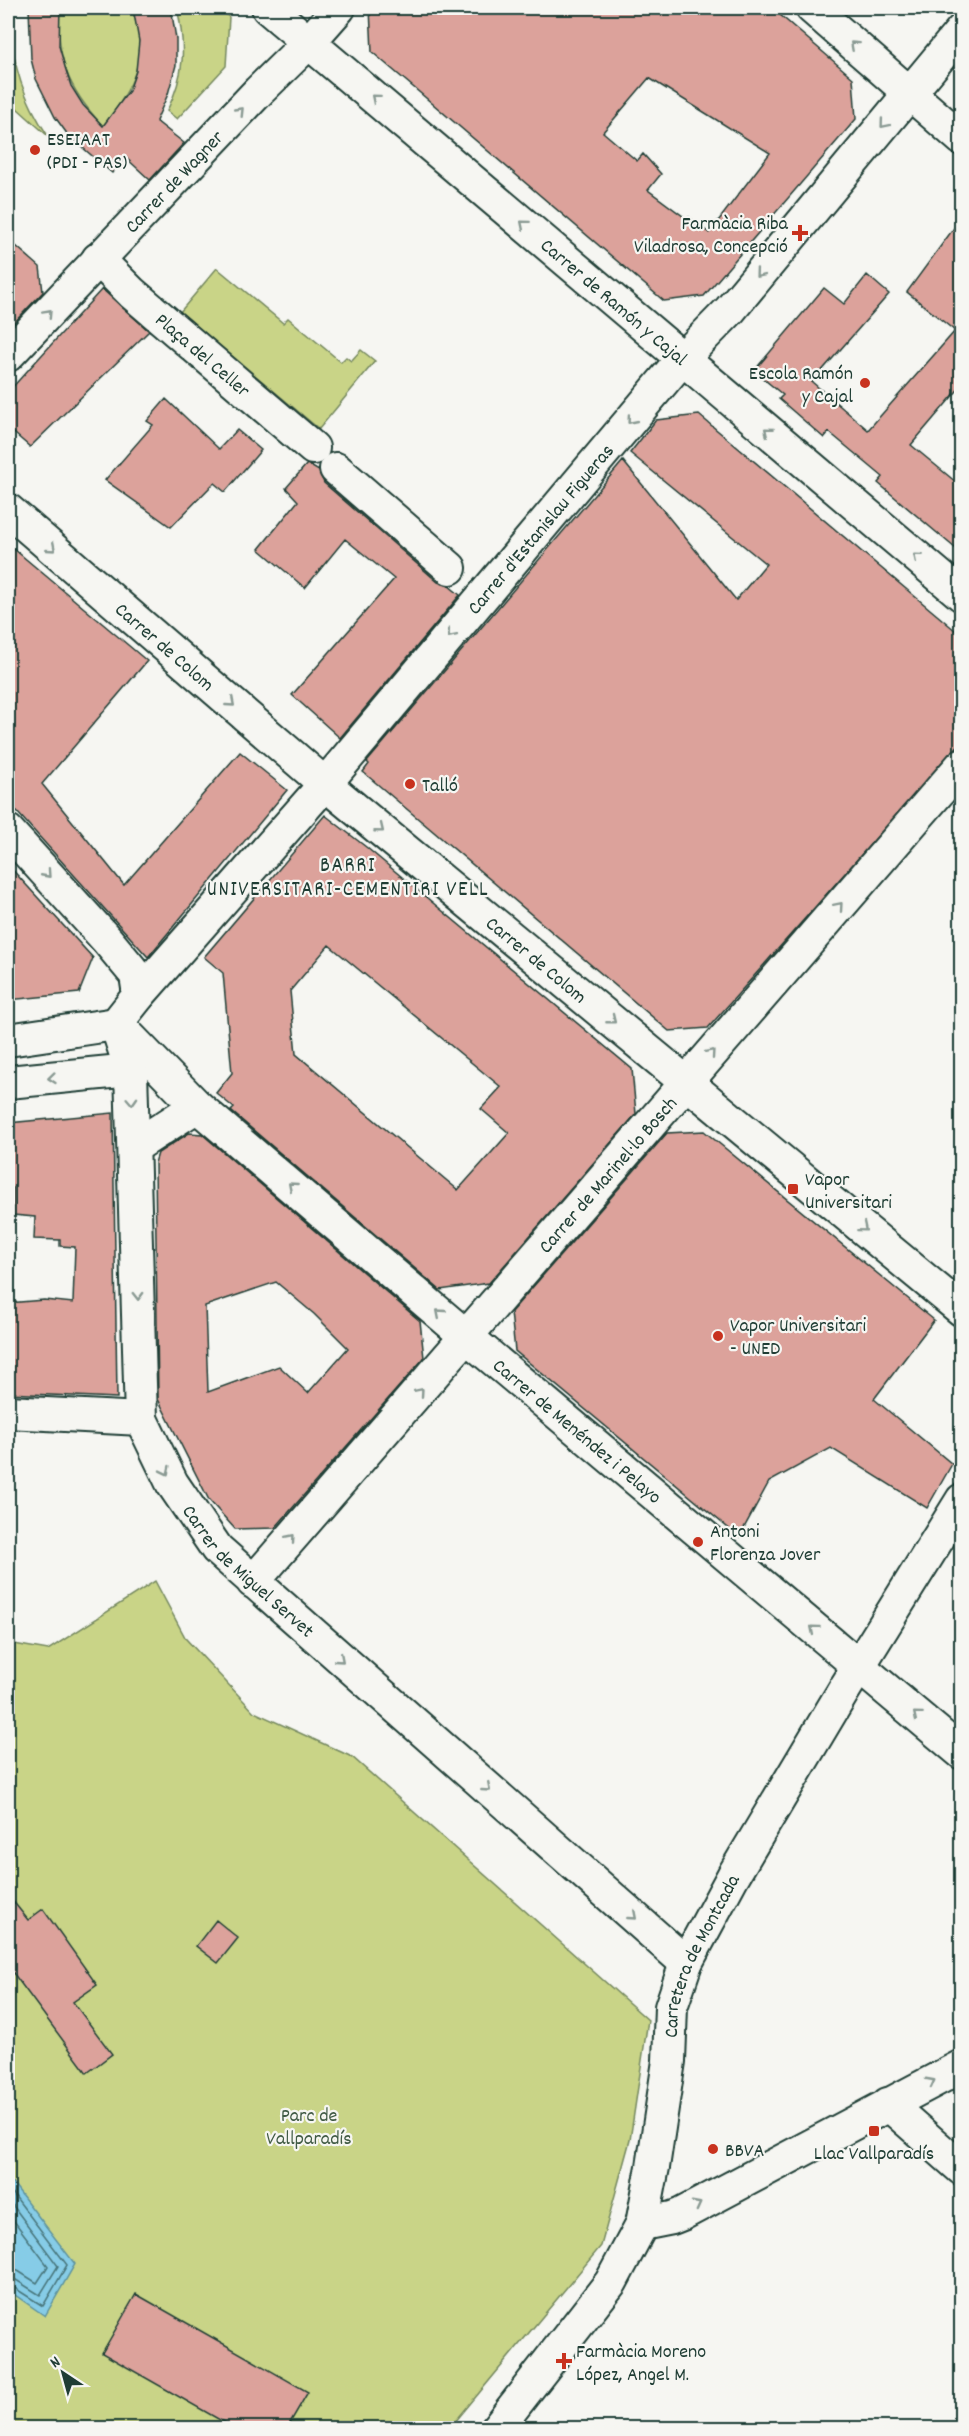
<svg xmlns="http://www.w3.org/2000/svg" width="969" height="2436" font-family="Dekko,sans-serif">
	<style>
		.green { fill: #c9d487; stroke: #74885e; stroke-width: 1.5 }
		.water { fill: #86cce7; stroke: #5d939f; stroke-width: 1.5 }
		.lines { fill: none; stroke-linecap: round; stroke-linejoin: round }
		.shore { stroke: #48767c; stroke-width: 1.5 }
		.building { fill: #dca29b; stroke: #1f3d34; stroke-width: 1.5; fill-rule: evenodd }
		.minor-casing { stroke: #1f3d34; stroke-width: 36 }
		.minor { stroke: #f6f6f2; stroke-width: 32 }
		.oneway { stroke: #8a9a93 }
		.poi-dot { fill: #c8321e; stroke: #f6f6f2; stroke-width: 2 }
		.labels { text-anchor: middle; stroke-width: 4.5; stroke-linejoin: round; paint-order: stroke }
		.poi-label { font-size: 20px; fill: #1f3d34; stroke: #f6f6f2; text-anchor: start }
		.street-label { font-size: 20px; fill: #1f3d34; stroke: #f6f6f2 }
		.park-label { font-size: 20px; fill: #415b45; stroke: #f6f6f2 }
		.neighbourhood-label { font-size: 21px; letter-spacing: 1.5px; fill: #1f3d34; stroke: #f6f6f2 }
	</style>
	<rect width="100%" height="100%" fill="#f6f6f2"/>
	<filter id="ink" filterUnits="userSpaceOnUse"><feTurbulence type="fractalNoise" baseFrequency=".0167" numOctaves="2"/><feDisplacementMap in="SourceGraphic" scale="12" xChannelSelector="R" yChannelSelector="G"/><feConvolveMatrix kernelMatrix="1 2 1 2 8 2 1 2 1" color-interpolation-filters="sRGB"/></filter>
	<g filter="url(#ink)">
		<!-- green -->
		<path class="green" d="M 8,8 L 13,8 C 7,55 22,97 48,136 L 8,100 Z
			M 60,8 L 131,8 C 151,55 133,89 103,126 C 68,89 55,58 60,8 Z
			M 177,8 L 217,8 L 229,17 L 226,66 L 177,119 L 167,111 C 185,74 186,46 177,8 Z
			M 217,268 L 283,323 L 288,318 L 341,362 L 346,357 L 351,361 L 361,350 L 375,361 L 319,429 L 180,312 Z
			M 155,1581 L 186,1639 L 254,1712 L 352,1757 L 648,2020 L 630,2140 L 601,2246 L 450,2428 L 8,2428 L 8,1643 L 48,1650 Z"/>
		<!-- water -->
		<path class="water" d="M 8,2177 L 75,2264 L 45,2316 L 8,2290 Z"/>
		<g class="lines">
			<!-- shore -->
			<path class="shore" d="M 8,2187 L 67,2265 L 43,2306 L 13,2287 L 8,2286
				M 8,2199 L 58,2266 L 40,2295 L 16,2280 L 8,2278
				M 8,2213 L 48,2266 L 37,2283 L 18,2271 L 8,2269"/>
		</g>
		<!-- building -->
		<path class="building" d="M 29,8 L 60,8 L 59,46 L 65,67 L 71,86 L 83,105 L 103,126 L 129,91 L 136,71 L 139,41 L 133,8 L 171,8 L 176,39 L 176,65 L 168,94 L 156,121 L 184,143 L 150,180 L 125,157 L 112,173 L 68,135 L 55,117 L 36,79 L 31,59 Z
			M 370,8 L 772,8 L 853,78 L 856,119 L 704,296 L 664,301 L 372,52 ZM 649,78 L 770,153 L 709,233 L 689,217 L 687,219 L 648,190 L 661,174 L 643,154 L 637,161 L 603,132 Z
			M 962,217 L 962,385 L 911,445 L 962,487 L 962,554 L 878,483 L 883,477 L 829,432 L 824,438 L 779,399 L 783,395 L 754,371 L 824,288 L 844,304 L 867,275 L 889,294 L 812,382 L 868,430 L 955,331 L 907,292 Z
			M 8,239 L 40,267 L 43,292 L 8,329 Z
			M 102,289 L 149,331 L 30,447 L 8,428 L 8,392 Z
			M 166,399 L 219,449 L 237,430 L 261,450 L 225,492 L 214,483 L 171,527 L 105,480 L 153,425 L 147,421 Z
			M 699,415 L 962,636 L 962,741 L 708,1028 L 669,1031 L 363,772 L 369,764 L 367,762 L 623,461 L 736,600 L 766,564 L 630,453 L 656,420 Z
			M 307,464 L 319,471 L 324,483 L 438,582 L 449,586 L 460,595 L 340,738 L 292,695 L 394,579 L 345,539 L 305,588 L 259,549 L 298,501 L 286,488 Z
			M 8,544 L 147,661 L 42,784 L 124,885 L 240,752 L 287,790 L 148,957 L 8,802 Z
			M 325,815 L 366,847 L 632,1069 L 636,1114 L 489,1283 L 440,1290 L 231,1111 L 234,1108 L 216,1093 L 232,1073 L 223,973 L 204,957 ZM 329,945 L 501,1087 L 481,1109 L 509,1133 L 458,1190 L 296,1054 L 290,991 Z
			M 8,865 L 93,958 L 79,993 L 8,1000 Z
			M 113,1113 L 117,1398 L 8,1393 L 8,1303 L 44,1300 L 73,1303 L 75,1247 L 60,1246 L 60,1240 L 34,1239 L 35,1217 L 13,1215 L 13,1188 L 8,1188 L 8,1123 Z
			M 704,1131 L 934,1320 L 874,1399 L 952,1464 L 927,1508 L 831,1448 L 769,1482 L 739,1537 L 515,1351 L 511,1312 L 667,1133 Z
			M 189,1133 L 202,1134 L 420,1321 L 424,1358 L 275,1528 L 235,1529 L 209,1500 L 158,1399 L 155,1163 L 158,1153 ZM 276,1282 L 314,1314 L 348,1348 L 308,1393 L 279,1366 L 208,1392 L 205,1306 Z
			M 8,1895 L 28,1920 L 43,1909 L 97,1985 L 73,2002 L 112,2054 L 87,2073 L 8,1966 Z
			M 216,1920 L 238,1938 L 218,1963 L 196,1946 Z
			M 136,2294 L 308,2392 L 287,2428 L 234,2428 L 102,2353 Z"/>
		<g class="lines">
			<defs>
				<g id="minor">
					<path id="s1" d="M 268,8 L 962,595"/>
					<path d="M 812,8 L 962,139"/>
					<path id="s2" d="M 98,259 L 132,293 L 313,448"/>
					<path id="s3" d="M 8,355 L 259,91 L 309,42 L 339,8"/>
					<path d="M 336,469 L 450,568"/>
					<path id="s4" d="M 8,510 L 325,784 L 962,1310"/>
					<path d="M 8,831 L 107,940 L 136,975 L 139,995"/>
					<path id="s5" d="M 116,1024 L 139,995 L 325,784 L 683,358 L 730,310 L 962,30"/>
					<path id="s6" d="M 116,1024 L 131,1070 L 141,1419 L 172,1483 L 217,1549 L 686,1963"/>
					<path id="s7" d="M 119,1026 L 197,1106 L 467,1337 L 962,1753"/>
					<path d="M 8,1040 L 116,1024"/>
					<path d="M 8,1082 L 131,1070"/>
					<path d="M 134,1147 L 197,1106"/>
					<path d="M 8,1412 L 141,1419"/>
					<path id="s8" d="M 253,1582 L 962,765"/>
					<path d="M 888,2104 L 962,2169"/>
					<path d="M 642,2224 L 672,2218 L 682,2214 L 962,2066"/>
					<path id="s9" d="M 497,2428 L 611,2282 L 642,2224 L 653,2167 L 669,2061 L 671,2007 L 686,1963 L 733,1876 L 844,1690 L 962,1500"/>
				</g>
			</defs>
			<!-- minor casing -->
			<use href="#minor" class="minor-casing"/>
			<!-- minor -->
			<use href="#minor" class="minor"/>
		</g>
		<!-- one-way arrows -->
		<defs><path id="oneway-chevron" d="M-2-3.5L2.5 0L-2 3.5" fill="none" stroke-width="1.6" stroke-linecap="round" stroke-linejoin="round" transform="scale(1.5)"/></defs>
		<g class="oneway">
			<use href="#oneway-chevron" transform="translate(854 45) rotate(-138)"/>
			<use href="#oneway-chevron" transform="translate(375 98) rotate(-140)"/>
			<use href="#oneway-chevron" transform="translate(240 111) rotate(-46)"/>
			<use href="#oneway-chevron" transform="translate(884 124) rotate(130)"/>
			<use href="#oneway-chevron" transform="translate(524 224) rotate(-140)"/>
			<use href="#oneway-chevron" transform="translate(759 274) rotate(130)"/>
			<use href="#oneway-chevron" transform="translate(48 313) rotate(-47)"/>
			<use href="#oneway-chevron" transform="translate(631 420) rotate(130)"/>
			<use href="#oneway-chevron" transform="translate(768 431) rotate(-140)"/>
			<use href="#oneway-chevron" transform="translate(52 548) rotate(41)"/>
			<use href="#oneway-chevron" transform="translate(917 557) rotate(-140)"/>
			<use href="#oneway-chevron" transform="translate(451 634) rotate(130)"/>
			<use href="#oneway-chevron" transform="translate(231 703) rotate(41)"/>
			<use href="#oneway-chevron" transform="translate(380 829) rotate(39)"/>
			<use href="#oneway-chevron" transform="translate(47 874) rotate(48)"/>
			<use href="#oneway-chevron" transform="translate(839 906) rotate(-49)"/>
			<use href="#oneway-chevron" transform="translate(612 1020) rotate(39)"/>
			<use href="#oneway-chevron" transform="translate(711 1053) rotate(-49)"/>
			<use href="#oneway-chevron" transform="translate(52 1078) rotate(174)"/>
			<use href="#oneway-chevron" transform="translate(132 1101) rotate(87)"/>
			<use href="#oneway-chevron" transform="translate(292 1186) rotate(-139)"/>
			<use href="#oneway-chevron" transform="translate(863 1228) rotate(40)"/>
			<use href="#oneway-chevron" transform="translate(138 1296) rotate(89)"/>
			<use href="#oneway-chevron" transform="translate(440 1313) rotate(-139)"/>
			<use href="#oneway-chevron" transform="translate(420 1392) rotate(-49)"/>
			<use href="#oneway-chevron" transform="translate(166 1471) rotate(64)"/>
			<use href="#oneway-chevron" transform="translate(291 1538) rotate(-49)"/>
			<use href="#oneway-chevron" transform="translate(814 1629) rotate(-140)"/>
			<use href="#oneway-chevron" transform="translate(340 1659) rotate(41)"/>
			<use href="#oneway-chevron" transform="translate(917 1715) rotate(-140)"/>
			<use href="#oneway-chevron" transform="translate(487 1788) rotate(41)"/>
			<use href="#oneway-chevron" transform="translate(633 1916) rotate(41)"/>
			<use href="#oneway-chevron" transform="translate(931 2082) rotate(-28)"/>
			<use href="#oneway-chevron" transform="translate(697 2205) rotate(-28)"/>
		</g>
	</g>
	<!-- markers -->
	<g class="poi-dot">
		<circle cx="35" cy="150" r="6"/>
		<path d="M797 224h6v6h6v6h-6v6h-6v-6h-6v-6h6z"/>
		<circle cx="865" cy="383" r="6"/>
		<circle cx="410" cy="784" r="6"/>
		<rect x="787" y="1183" width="12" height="12" rx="3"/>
		<circle cx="718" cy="1336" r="6"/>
		<circle cx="698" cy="1542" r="6"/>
		<rect x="868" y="2125" width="12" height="12" rx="3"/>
		<circle cx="713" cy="2149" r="6"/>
		<path d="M561 2352h6v6h6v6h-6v6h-6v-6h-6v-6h6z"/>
	</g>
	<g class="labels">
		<!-- poi labels -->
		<g class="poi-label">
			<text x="47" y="145">ESEIAAT<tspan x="47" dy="23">(PDI - PAS)</tspan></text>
			<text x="788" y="229" text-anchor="end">Farmàcia Riba<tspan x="788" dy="23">Viladrosa, Concepció</tspan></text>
			<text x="853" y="379" text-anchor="end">Escola Ramón<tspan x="853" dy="23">y Cajal</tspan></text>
			<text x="422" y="791">Talló</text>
			<text x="805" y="1185">Vapor<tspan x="805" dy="23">Universitari</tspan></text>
			<text x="730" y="1331">Vapor Universitari<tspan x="730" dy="23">- UNED</tspan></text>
			<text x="710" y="1537">Antoni<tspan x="710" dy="23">Florenza Jover</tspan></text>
			<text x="725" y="2156">BBVA</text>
			<text x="874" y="2159" text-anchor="middle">Llac Vallparadís</text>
			<text x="576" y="2357">Farmàcia Moreno<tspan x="576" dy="23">López, Angel M.</tspan></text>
		</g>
		<!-- street labels -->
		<g class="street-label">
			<text dy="7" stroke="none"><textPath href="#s3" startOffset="240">Carrer de Wagner</textPath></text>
			<text dy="7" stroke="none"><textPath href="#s1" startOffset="454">Carrer de Ramón y Cajal</textPath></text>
			<text dy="7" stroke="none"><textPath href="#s2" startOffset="142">Plaça del Celler</textPath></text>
			<text dy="7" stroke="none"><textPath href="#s5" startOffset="652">Carrer d'Estanislau Figueras</textPath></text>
			<text dy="7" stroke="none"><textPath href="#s4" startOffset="208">Carrer de Colom</textPath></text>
			<text dy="7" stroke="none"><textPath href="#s4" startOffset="694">Carrer de Colom</textPath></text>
			<text dy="7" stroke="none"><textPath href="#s8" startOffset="540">Carrer de Marinel·lo Bosch</textPath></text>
			<text dy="7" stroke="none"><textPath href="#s7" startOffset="612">Carrer de Menéndez i Pelayo</textPath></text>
			<text dy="7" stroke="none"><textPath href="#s6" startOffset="586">Carrer de Miguel Servet</textPath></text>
			<text dy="7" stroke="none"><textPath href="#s9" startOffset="528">Carretera de Montcada</textPath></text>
		</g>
		<!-- park labels -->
		<g class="park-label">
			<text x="309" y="2121">Parc de<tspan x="309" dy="23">Vallparadís</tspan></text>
		</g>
		<!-- neighbourhood labels -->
		<g class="neighbourhood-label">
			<text x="348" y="871">BARRI<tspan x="348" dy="24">UNIVERSITARI-CEMENTIRI VELL</tspan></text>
		</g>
	</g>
	<!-- margin -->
	<rect width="969" height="2436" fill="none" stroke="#f6f6f2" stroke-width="30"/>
	<rect x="15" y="15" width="939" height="2406" fill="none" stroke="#1f3d34" stroke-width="2" filter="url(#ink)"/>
	<!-- north arrow -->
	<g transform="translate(63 2373) rotate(324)" stroke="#f6f6f2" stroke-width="4.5" paint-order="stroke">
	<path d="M0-4.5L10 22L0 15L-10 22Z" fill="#1f3d34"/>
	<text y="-9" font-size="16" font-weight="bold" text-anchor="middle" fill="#1f3d34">N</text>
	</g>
</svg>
